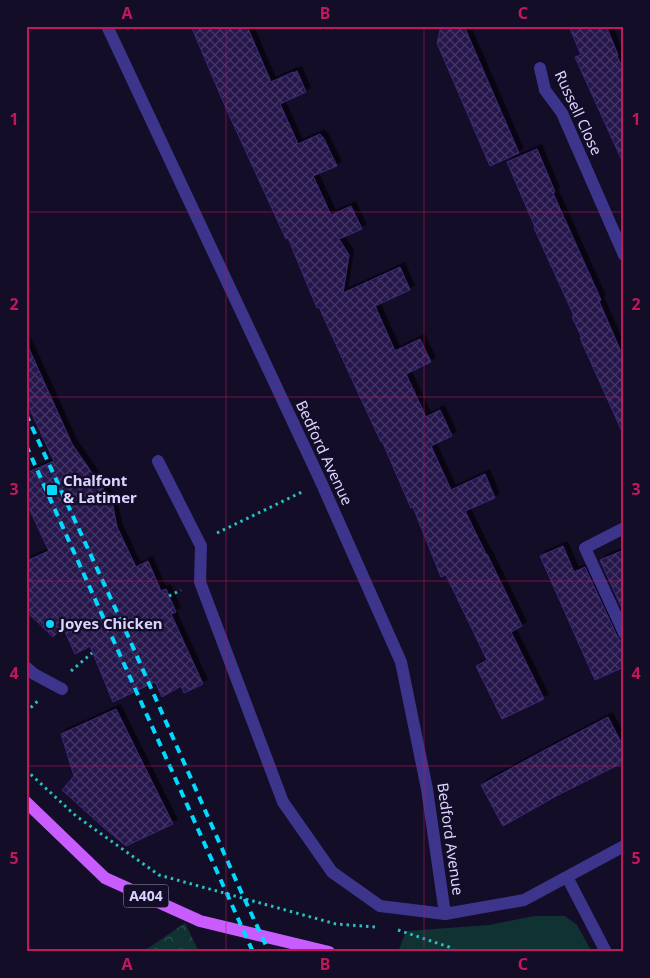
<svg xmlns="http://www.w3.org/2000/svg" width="650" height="978" font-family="'Noto Sans',sans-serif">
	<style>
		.grass { fill: #103233 }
		.forest { fill: url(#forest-crowns) }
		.building { fill: url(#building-cross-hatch); stroke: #3c2878; filter: url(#shadow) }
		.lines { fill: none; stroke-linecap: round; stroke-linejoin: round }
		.path { stroke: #25c2c0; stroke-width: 3; stroke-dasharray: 2.5 4; stroke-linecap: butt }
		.lane { stroke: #3c358b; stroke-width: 12 }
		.street { stroke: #3c358b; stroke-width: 12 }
		.primary { stroke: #c95cff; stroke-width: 12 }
		.rail { stroke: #01daff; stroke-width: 4; stroke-dasharray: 8 6; stroke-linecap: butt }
		.grid { fill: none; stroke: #c2185b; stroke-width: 1; stroke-opacity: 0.55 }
		.poi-dot { fill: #01daff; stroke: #130d28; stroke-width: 2 }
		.labels { text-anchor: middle; stroke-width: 5; stroke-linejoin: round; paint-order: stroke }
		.shield { fill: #130d28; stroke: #9f99be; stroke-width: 1 }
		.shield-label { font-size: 14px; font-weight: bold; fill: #dbd5ff }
		.street-label { font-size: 15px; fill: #dbd5ff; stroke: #130d28 }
		.poi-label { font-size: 15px; font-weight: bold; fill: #dbd5ff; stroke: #130d28; text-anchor: start }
		.neatline { fill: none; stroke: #c2185b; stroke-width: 2 }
		.grid-label { font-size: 16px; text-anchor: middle; font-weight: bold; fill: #c2185b }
	</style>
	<defs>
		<pattern id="forest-crowns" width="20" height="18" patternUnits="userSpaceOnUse" patternTransform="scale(1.25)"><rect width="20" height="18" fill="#103233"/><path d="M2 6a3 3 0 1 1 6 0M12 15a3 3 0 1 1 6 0" fill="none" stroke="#324f52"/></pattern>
		<pattern id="building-cross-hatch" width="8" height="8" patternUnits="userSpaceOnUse" patternTransform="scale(1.25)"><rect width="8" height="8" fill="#25184b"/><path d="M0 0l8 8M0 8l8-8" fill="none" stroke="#443966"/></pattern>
		<filter id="shadow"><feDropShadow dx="4.5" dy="-4.5" stdDeviation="0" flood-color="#0009"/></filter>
	</defs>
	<rect width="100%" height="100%" fill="#130d28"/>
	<!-- grass -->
	<path class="grass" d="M 534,916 L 565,916 L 577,925 L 592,952 L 398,952 L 406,931 L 489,925 Z"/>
	<!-- forest -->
	<path class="forest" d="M 185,923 L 199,952 L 145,952 L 144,951 Z"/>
	<!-- building -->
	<path class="building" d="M 191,26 L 247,26 L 271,82 L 293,72 L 294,73 L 297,71 L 306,92 L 280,104 L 298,144 L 320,134 L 322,137 L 323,137 L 337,166 L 313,176 L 331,215 L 351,206 L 362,229 L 339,239 L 349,255 L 343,293 L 400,267 L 410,290 L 375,306 L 395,351 L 420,339 L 431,362 L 406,374 L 426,417 L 440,410 L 452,436 L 431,446 L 451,490 L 485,474 L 495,498 L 465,511 L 486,554 L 487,554 L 522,626 L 511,632 L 544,699 L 502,719 L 476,666 L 487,660 L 446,575 L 441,577 L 413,507 L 411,508 L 382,441 L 381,442 L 349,373 L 319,307 L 317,308 L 288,238 L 286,239 L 225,106 Z
		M 441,26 L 464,26 L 519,153 L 490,166 L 437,43 Z
		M 569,26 L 606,26 L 618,55 L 617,56 L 624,71 L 624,165 L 575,57 L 581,55 Z
		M 537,149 L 555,192 L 553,193 L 601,300 L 599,301 L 624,359 L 624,436 L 580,338 L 582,338 L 572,317 L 574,316 L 534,228 L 535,227 L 507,162 Z
		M 26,342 L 72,444 L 112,502 L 117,527 L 136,567 L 148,561 L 161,591 L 166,589 L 176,612 L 171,614 L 203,684 L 184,693 L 181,686 L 162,697 L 155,682 L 113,702 L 90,646 L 75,654 L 63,627 L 53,637 L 26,611 L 26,561 L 49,551 L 26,502 L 26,473 L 54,461 L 26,401 Z
		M 563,546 L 574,572 L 585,567 L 617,636 L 620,640 L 624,641 L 624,667 L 595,680 L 540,556 Z
		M 624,550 L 624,613 L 600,560 Z
		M 116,709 L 173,824 L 126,846 L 102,826 L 62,790 L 74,776 L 61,734 Z
		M 608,717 L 624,748 L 624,762 L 558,795 L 503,826 L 481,785 L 543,751 Z"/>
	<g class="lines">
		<!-- path -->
		<path class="path" d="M 217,533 L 304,491
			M 169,596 L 181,590
			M 71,671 L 92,653
			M 26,712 L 40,699
			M 26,770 L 76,816 L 159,875 L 336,924 L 375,927
			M 398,930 L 449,947 L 456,952"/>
		<!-- lane -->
		<path class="lane" d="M 158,461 L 201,546 L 200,582 L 283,802 L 332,872 L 380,906 L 445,914
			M 624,528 L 585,548 L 624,633
			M 26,667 L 34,674 L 62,689"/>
		<!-- street -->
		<path class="street" d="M 107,26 L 321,482 L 401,662 L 427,789 L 445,914 L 524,900 L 624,846
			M 540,68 L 545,90 L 562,113 L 624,255
			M 567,877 L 606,952"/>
		<!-- primary -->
		<path class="primary" d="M 26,802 L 105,878 L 200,921 L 329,952"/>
		<!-- rail -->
		<path class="rail" d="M 26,414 L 128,636 L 239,887 L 269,952
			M 26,445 L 253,952"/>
	</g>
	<!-- grid -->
	<path class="grid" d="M 226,26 L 226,952M 424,26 L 424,952M 26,212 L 624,212M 26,397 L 624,397M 26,581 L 624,581M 26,766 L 624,766"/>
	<!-- markers -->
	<g class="poi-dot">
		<rect x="46" y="484" width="12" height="12" rx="2.5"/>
		<circle cx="50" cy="624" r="5"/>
	</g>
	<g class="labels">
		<!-- shield labels -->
		<rect class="shield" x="123.5" y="884.5" width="45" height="23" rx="4"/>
		<g class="shield-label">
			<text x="146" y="901">A404</text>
		</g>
		<!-- street labels -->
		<g class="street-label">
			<text transform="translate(578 113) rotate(65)" y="5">Russell Close</text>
			<text transform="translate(324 453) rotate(65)" y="5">Bedford Avenue</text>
			<text transform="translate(450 839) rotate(82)" y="5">Bedford Avenue</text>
		</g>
		<!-- poi labels -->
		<g class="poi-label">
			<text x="63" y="486">Chalfont<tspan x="63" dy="17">&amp; Latimer</tspan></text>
			<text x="60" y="629">Joyes Chicken</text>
		</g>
	</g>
	<!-- border -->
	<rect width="650" height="978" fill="none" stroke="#130d28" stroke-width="55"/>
	<rect x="28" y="28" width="594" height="922" class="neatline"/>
	<g class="grid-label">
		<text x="127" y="19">A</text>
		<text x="325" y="19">B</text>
		<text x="523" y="19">C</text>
		<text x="14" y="125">1</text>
		<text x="636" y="125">1</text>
		<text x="14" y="310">2</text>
		<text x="636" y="310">2</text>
		<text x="14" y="495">3</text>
		<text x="636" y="495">3</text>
		<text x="14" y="679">4</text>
		<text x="636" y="679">4</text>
		<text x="14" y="864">5</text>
		<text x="636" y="864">5</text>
		<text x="127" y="970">A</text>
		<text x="325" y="970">B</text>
		<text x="523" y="970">C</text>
	</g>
</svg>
